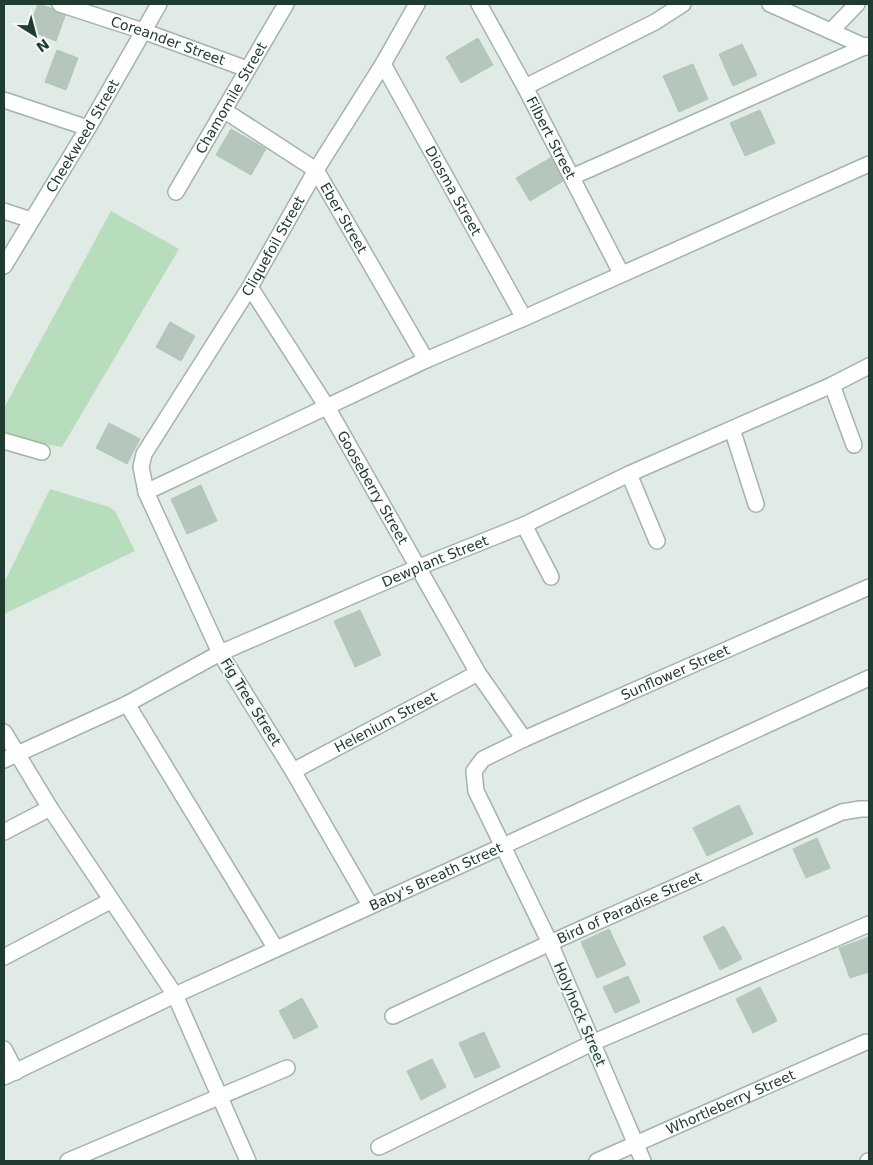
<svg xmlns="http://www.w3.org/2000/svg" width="873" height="1165" font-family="'DejaVu Sans',sans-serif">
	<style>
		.green { fill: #b8ddbc }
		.building { fill: #b5c6bd; stroke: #b3c5ba }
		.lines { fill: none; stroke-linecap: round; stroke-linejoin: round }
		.minor-casing { stroke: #a3b3ab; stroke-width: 18 }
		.minor { stroke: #fff; stroke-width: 15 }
		.labels { text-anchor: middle; stroke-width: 4; stroke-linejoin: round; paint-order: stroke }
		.street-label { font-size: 14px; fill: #203c30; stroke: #f1f8f3 }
	</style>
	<rect width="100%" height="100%" fill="#e0ebe5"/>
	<!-- green -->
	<path class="green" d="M 111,211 L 179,249 L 62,447 L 4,437 L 4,408 Z
		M 50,489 L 109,507 L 115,511 L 135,551 L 4,614 L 4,583 Z"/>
	<!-- building -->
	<path class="building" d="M 38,4 L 66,13 L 56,41 L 28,30 Z
		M 478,38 L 493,65 L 461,83 L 446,57 Z
		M 742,44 L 757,75 L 733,86 L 719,54 Z
		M 57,50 L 78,58 L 66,90 L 45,82 Z
		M 693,64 L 708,99 L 679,112 L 663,76 Z
		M 760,110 L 775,143 L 745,156 L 730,123 Z
		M 231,129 L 266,149 L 251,175 L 216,155 Z
		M 552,157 L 565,180 L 530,201 L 516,178 Z
		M 170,322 L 195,336 L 181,361 L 156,347 Z
		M 109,423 L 140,439 L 127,464 L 96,448 Z
		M 201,485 L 217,521 L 187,534 L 171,499 Z
		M 360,610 L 381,655 L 355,667 L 334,621 Z
		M 739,805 L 753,834 L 707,856 L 693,828 Z
		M 817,838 L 830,868 L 806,878 L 793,849 Z
		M 724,926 L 742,959 L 720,970 L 703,937 Z
		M 609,929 L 626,965 L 597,978 L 581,942 Z
		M 869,937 L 869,972 L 850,978 L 839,948 Z
		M 628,976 L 640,1002 L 615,1013 L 603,987 Z
		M 760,987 L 777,1021 L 753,1033 L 736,999 Z
		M 302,998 L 318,1027 L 294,1039 L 279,1011 Z
		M 484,1032 L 500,1067 L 475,1078 L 459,1043 Z
		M 432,1059 L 446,1087 L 421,1100 L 407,1071 Z"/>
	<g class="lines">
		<defs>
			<g id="minor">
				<path id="s1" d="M 60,4 L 143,31 L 247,69"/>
				<path id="s2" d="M 479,4 L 525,87 L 621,273"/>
				<path d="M 770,4 L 866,47"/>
				<path d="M 831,31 L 857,4"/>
				<path id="s3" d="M 383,64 L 524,318"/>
				<path d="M 525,87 L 655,22 L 683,4"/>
				<path d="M 4,100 L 88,128"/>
				<path id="s4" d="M 225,111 L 316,170 L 426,360"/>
				<path d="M 572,177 L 869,45"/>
				<path id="s5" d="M 176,192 L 286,4"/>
				<path d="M 4,211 L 31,220"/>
				<path id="s6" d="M 4,266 L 88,128 L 159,4"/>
				<path id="s7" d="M 250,287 L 327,407 L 478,673 L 524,739"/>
				<path d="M 832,385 L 854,445"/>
				<path d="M 732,429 L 756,504"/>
				<path d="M 4,441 L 42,452"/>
				<path d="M 629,474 L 657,541"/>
				<path d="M 146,492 L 426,360 L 524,318 L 869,164"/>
				<path d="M 524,525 L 551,577"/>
				<path d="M 127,704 L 276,949"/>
				<path d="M 4,732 L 50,808 L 175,995 L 248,1161"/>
				<path id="s8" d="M 4,760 L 127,704 L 220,653 L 419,567 L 524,525 L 629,474 L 832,385 L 869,366"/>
				<path id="s9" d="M 293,771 L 478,673"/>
				<path d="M 4,832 L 50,808"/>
				<path id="s10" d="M 370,905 L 293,771 L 220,653 L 146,492 L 141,467 L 144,454 L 250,287 L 316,170 L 383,64 L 417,4"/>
				<path d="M 4,957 L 110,901"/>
				<path id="s11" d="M 393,1016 L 550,943 L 842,812 L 860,809 L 869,809"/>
				<path d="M 4,1049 L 16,1072"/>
				<path id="s12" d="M 4,1077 L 175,995 L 503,846 L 869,678"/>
				<path d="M 379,1147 L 592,1043 L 869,924"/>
				<path d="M 68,1161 L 287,1068"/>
				<path id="s13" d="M 597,1161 L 866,1042"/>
				<path id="s14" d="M 643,1161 L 550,943 L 476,791 L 474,771 L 483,759 L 524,739 L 869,587"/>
				<path d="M 868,1161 L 869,1161"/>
			</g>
		</defs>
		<!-- minor casing -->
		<use href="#minor" class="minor-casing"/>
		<!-- minor -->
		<use href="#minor" class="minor"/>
	</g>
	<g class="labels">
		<!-- street labels -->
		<g class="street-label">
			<text dy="5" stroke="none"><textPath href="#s1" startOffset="114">Coreander Street</textPath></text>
			<text dy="5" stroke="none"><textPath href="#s5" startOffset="109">Chamomile Street</textPath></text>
			<text dy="5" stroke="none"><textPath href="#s6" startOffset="152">Cheekweed Street</textPath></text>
			<text dy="5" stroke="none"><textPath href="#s2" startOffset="152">Filbert Street</textPath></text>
			<text dy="5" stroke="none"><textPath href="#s3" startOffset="145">Diosma Street</textPath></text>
			<text dy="5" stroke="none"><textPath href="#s4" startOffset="164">Eber Street</textPath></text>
			<text dy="5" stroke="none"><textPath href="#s10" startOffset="754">Cliquefoil Street</textPath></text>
			<text dy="5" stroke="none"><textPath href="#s7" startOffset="235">Gooseberry Street</textPath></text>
			<text dy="5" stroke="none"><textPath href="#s8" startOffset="475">Dewplant Street</textPath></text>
			<text dy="5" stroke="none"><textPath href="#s14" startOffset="652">Sunflower Street</textPath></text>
			<text transform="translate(251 702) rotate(58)" y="5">Fig Tree Street</text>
			<text dy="5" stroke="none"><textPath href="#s9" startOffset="105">Helenium Street</textPath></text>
			<text dy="5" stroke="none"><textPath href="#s12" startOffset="476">Baby's Breath Street</textPath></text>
			<text dy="5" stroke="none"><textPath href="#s11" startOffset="260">Bird of Paradise Street</textPath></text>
			<text transform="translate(580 1014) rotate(67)" y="5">Holyhock Street</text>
			<text dy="5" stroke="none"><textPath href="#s13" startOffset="146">Whortleberry Street</textPath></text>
		</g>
	</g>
	<!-- border -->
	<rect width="873" height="1165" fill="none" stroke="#203c30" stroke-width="10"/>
	<!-- north arrow -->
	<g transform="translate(35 35) rotate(144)" stroke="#f1f8f3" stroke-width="4" paint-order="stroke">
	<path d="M0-4L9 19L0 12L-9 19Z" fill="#203c30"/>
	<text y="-8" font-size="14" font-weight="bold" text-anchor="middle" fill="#203c30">N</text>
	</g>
</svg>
